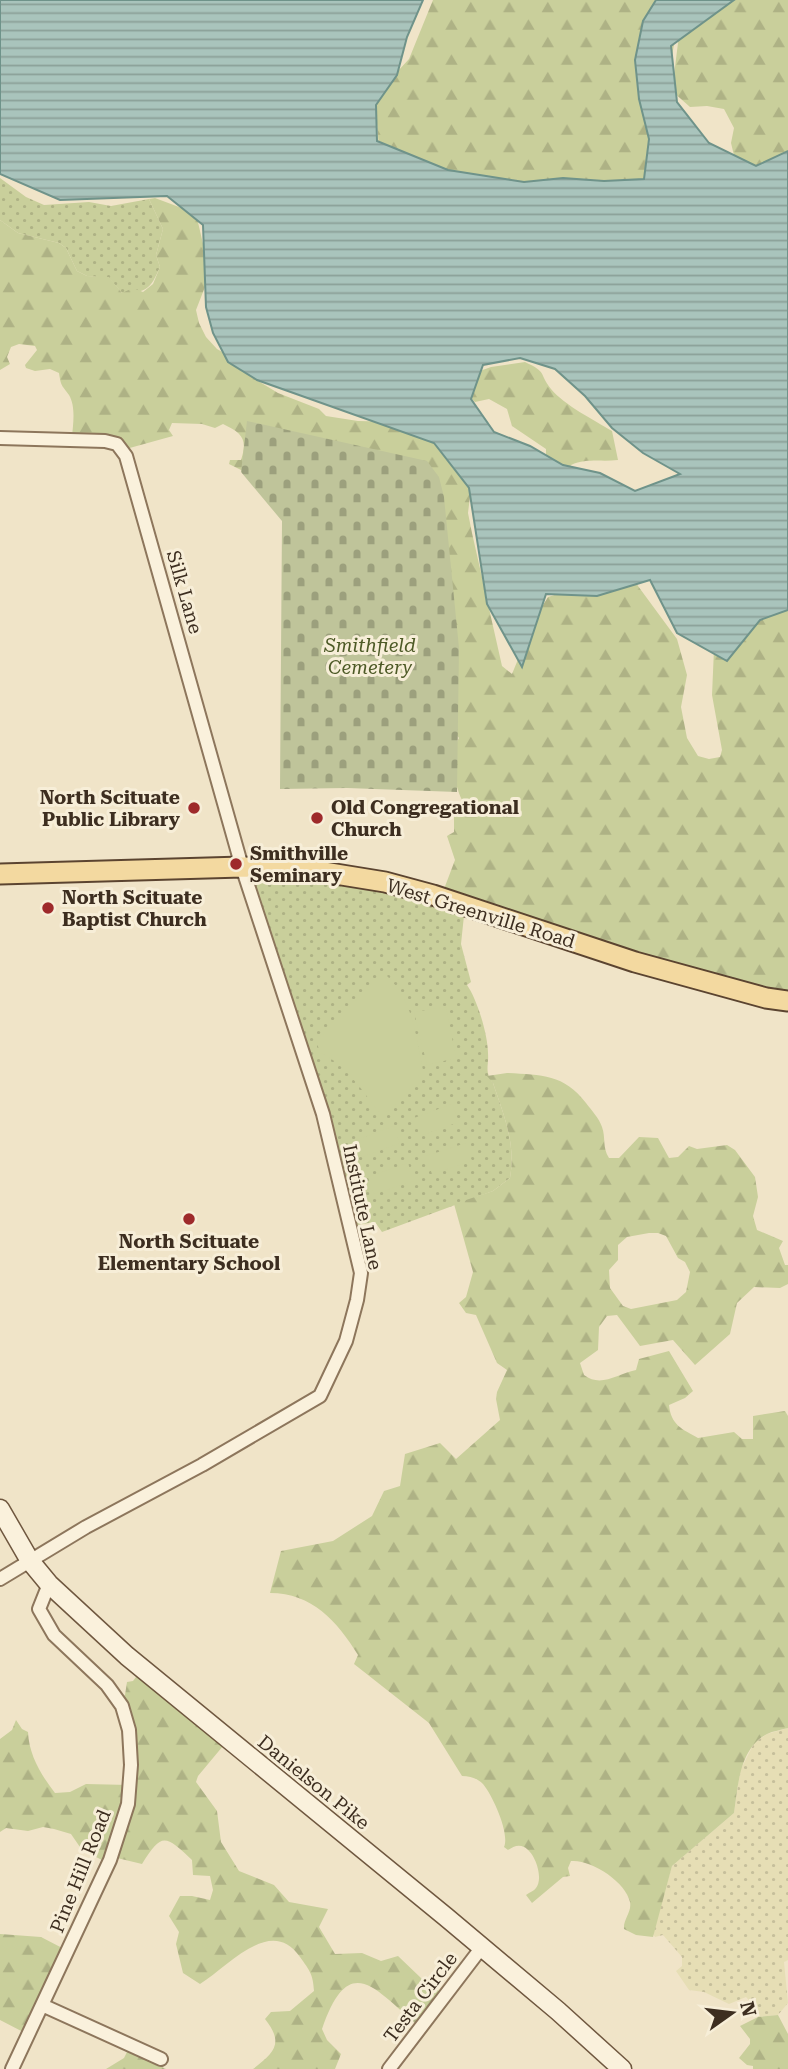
<svg xmlns="http://www.w3.org/2000/svg" width="788" height="2069" font-family="'Roboto Serif',serif">
	<style>
		.farmland { fill: url(#farmland-dots) }
		.grass { fill: url(#grass-dots) }
		.forest { fill: url(#forest-firs); fill-rule: evenodd }
		.cemetery { fill: url(#cemetery-stones) }
		.garden { fill: #c9cf9b }
		.water { fill: url(#water-rules); stroke: #6f938a; stroke-width: 2; fill-rule: evenodd }
		.lines { fill: none; stroke-linecap: round; stroke-linejoin: round }
		.street-casing { stroke: #8d765c; stroke-width: 16 }
		.secondary-casing { stroke: #6f573f; stroke-width: 21 }
		.primary-casing { stroke: #5b4430; stroke-width: 23 }
		.street { stroke: #faf1dc; stroke-width: 12 }
		.secondary { stroke: #faf1dc; stroke-width: 18 }
		.primary { stroke: #f3d9a0; stroke-width: 19 }
		.poi-dot { fill: #9e2a2b; stroke: #f7eed8; stroke-width: 2.5 }
		.labels { text-anchor: middle; stroke-width: 6; stroke-linejoin: round; paint-order: stroke }
		.street-label { font-size: 19px; fill: #3d2e20; stroke: #f7eed8 }
		.park-label { font-size: 19px; font-style: italic; fill: #4d5a26; stroke: #f7eed8 }
		.poi-label { font-size: 19px; font-weight: bold; fill: #3d2e20; stroke: #f7eed8; text-anchor: start }
	</style>
	<defs>
		<pattern id="farmland-dots" width="8" height="8" patternUnits="userSpaceOnUse" patternTransform="scale(1.75)"><rect width="8" height="8" fill="#e6deb5"/><path d="M2 2h.1M6 6h.1" fill="none" stroke="#c6bf9b" stroke-width="1.8" stroke-linecap="round"/></pattern>
		<pattern id="grass-dots" width="8" height="8" patternUnits="userSpaceOnUse" patternTransform="scale(1.75)"><rect width="8" height="8" fill="#c9cf9b"/><path d="M2 2h.1M6 6h.1" fill="none" stroke="#aeb285" stroke-width="1.8" stroke-linecap="round"/></pattern>
		<pattern id="forest-firs" width="22" height="20" patternUnits="userSpaceOnUse" patternTransform="scale(1.75)"><rect width="22" height="20" fill="#c9cf9b"/><path d="M5 1l3.5 6h-7zM16 11l3.5 6h-7z" fill="#aeb285"/></pattern>
		<pattern id="cemetery-stones" width="16" height="16" patternUnits="userSpaceOnUse" patternTransform="scale(1.75)"><rect width="16" height="16" fill="#bfc49a"/><path d="M2 7V4a2 2 0 0 1 4 0v3zM10 15v-3a2 2 0 0 1 4 0v3z" fill="#9ca07d"/></pattern>
		<pattern id="water-rules" width="6" height="5" patternUnits="userSpaceOnUse" patternTransform="scale(1.75)"><rect width="6" height="5" fill="#a9c4bc"/><path d="M0 2.5h6" fill="none" stroke="#8ba098"/></pattern>
	</defs>
	<rect width="100%" height="100%" fill="#f0e4c8"/>
	<!-- farmland -->
	<path class="farmland" d="M 788,1728 L 788,1960 L 784,1962 L 788,2003 L 778,2015 L 758,2017 L 759,2011 L 746,1997 L 729,2004 L 704,1992 L 689,1990 L 676,1971 L 682,1966 L 682,1957 L 663,1935 L 655,1937 L 653,1934 L 672,1866 L 734,1813 L 740,1771 L 754,1743 L 767,1734 Z"/>
	<!-- grass -->
	<path class="grass" d="M 0,178 L 26,197 L 44,205 L 89,202 L 111,206 L 149,199 L 163,229 L 156,255 L 160,267 C 150,290 147,292 122,293 L 109,278 L 87,276 L 77,271 L 66,248 L 59,243 L 18,233 L 0,220 Z
		M 250,867 L 465,906 L 461,944 L 471,982 L 467,985 C 477,999 488,1035 488,1053 C 489,1067 484,1071 493,1083 C 504,1116 516,1143 510,1178 L 493,1191 L 382,1232 L 375,1222 L 346,1227 L 312,1095 L 250,891 Z"/>
	<!-- forest -->
	<path class="forest" d="M 433,0 L 673,0 L 677,28 L 672,56 L 671,185 L 514,194 L 379,148 L 375,96 L 409,59 Z
		M 706,0 L 788,0 L 788,196 L 739,176 L 731,143 L 734,128 L 724,109 L 707,106 L 690,107 L 672,91 L 679,35 Z
		M 155,198 L 187,210 L 197,218 L 210,274 L 196,310 L 199,323 L 206,337 L 217,349 L 231,357 L 248,375 L 278,393 L 319,409 L 326,416 L 358,421 L 400,422 L 437,444 L 471,488 L 468,513 L 472,533 L 502,666 L 512,674 L 535,618 L 548,597 L 564,592 L 627,562 L 638,586 L 677,639 L 687,675 L 681,707 L 687,738 L 698,756 L 709,759 L 720,757 L 722,750 L 712,695 L 714,649 L 788,574 L 788,1002 L 441,897 L 455,860 L 447,836 L 454,832 L 454,815 L 462,800 C 454,784 449,754 459,738 L 455,733 L 443,495 L 249,474 L 229,464 L 230,460 L 241,460 C 248,439 242,433 223,424 L 215,428 L 202,424 L 172,423 L 169,430 L 173,436 L 126,449 L 72,437 C 73,424 76,407 69,395 C 62,385 61,387 59,373 L 50,369 L 35,371 L 26,368 L 25,365 L 37,350 L 35,346 L 19,344 L 11,347 L 7,357 L 10,364 L 0,370 L 0,220 L 18,233 L 59,243 L 66,248 L 77,271 L 87,276 L 109,277 L 122,293 L 133,288 L 143,292 L 153,284 L 160,267 L 156,255 L 163,229 L 149,199 Z
		M 525,362 C 548,373 538,372 551,389 C 564,405 594,420 612,431 L 618,460 C 601,462 587,458 571,465 L 567,473 L 546,464 L 546,449 L 512,426 L 507,409 L 489,399 L 475,402 L 468,395 L 466,376 L 491,367 Z
		M 507,1073 C 541,1075 564,1074 586,1103 C 592,1111 599,1118 602,1127 C 606,1138 602,1147 609,1158 L 619,1158 L 639,1137 L 658,1138 L 669,1158 L 678,1157 L 689,1146 L 697,1149 L 727,1145 L 735,1150 L 755,1177 L 758,1197 L 753,1216 L 757,1230 L 783,1241 L 779,1248 L 785,1265 L 788,1265 L 788,1284 L 780,1288 L 754,1287 L 737,1303 L 730,1334 L 695,1365 L 673,1340 L 640,1346 L 617,1315 L 607,1316 L 599,1327 L 598,1350 L 580,1363 L 584,1375 C 601,1388 617,1374 636,1370 L 639,1359 L 669,1351 L 693,1391 L 685,1398 L 669,1405 C 671,1425 682,1429 698,1438 L 734,1432 L 742,1439 L 753,1439 L 753,1416 L 785,1411 L 788,1416 L 788,1728 C 781,1730 773,1731 767,1734 C 739,1748 738,1787 734,1813 L 672,1866 L 653,1937 L 636,1935 L 624,1929 C 623,1919 632,1912 630,1902 C 626,1882 591,1859 571,1861 L 568,1868 L 570,1876 L 563,1877 L 532,1903 L 526,1895 C 530,1892 534,1891 536,1888 C 544,1878 535,1852 524,1847 C 518,1844 513,1847 508,1850 L 504,1847 C 510,1834 493,1796 483,1784 C 477,1778 470,1776 462,1776 L 429,1723 L 354,1664 L 358,1655 C 337,1621 312,1593 270,1593 L 281,1551 L 333,1541 L 372,1516 L 384,1491 L 400,1486 L 405,1454 L 440,1443 L 456,1459 L 500,1420 L 496,1399 L 497,1392 L 507,1370 L 497,1363 L 476,1315 L 466,1313 L 459,1303 L 466,1297 L 473,1272 L 454,1204 L 493,1191 L 510,1178 C 516,1143 504,1116 493,1083 L 487,1076 ZM 649,1233 L 658,1233 L 666,1236 L 678,1258 L 685,1262 L 690,1272 L 686,1292 L 677,1300 L 631,1309 L 623,1306 L 610,1288 L 609,1270 L 618,1260 L 618,1245 L 627,1237 Z
		M 139,1673 L 223,1746 L 198,1776 L 196,1782 L 217,1811 L 221,1842 L 239,1871 L 274,1885 L 289,1902 L 328,1909 L 319,1927 L 335,1954 L 362,1953 L 381,1961 L 398,1956 L 421,1978 L 446,1996 L 421,2028 C 376,1991 350,1948 322,2029 L 327,2040 L 341,2054 L 335,2069 L 253,2069 C 275,2052 284,2043 265,2019 L 271,2012 L 290,2011 L 314,1991 C 313,1974 310,1971 300,1957 C 271,1915 229,1966 200,1984 L 183,1973 L 176,1944 L 179,1932 L 169,1916 L 180,1896 L 192,1896 L 210,1900 L 213,1890 L 210,1876 L 193,1875 L 192,1860 C 165,1835 162,1832 142,1864 L 113,1857 L 108,1863 L 82,1850 L 71,1834 L 54,1829 L 43,1827 L 28,1831 L 6,1828 L 0,1832 L 0,1739 L 12,1730 L 16,1720 L 22,1729 L 28,1732 C 29,1755 41,1775 55,1793 L 70,1792 L 86,1784 L 129,1785 L 120,1699 L 125,1695 L 127,1682 L 133,1681 Z
		M 0,1934 L 41,1937 L 68,1951 L 29,2035 L 0,2020 Z
		M 778,2015 L 788,2034 L 788,2069 L 753,2069 L 753,2066 L 747,2065 L 739,2058 L 750,2044 L 750,2039 L 740,2026 L 758,2017 Z
		M 128,2050 L 166,2069 L 106,2069 L 124,2058 Z"/>
	<!-- cemetery -->
	<path class="cemetery" d="M 247,421 L 427,461 L 439,477 L 444,497 L 459,648 L 457,792 L 347,788 L 280,789 L 282,521 L 241,472 Z"/>
	<!-- garden -->
	<path class="garden" d="M 385,974 C 414,1001 415,1034 423,1070 L 402,1099 L 382,1116 C 364,1094 347,1064 320,1053 L 317,1043 L 326,1031 L 325,1029 Z
		M 446,1007 L 456,1058 L 427,1065 L 414,1012 Z
		M 452,1104 L 459,1122 L 420,1136 L 414,1118 Z
		M 394,1126 L 400,1143 L 362,1157 L 356,1140 Z
		M 466,1143 L 472,1161 L 432,1174 L 426,1156 Z
		M 408,1163 L 414,1181 L 374,1194 L 368,1177 Z"/>
	<!-- water -->
	<path class="water" d="M 0,0 L 423,0 L 407,37 L 397,75 L 376,105 L 377,141 L 448,170 L 524,182 L 563,178 L 604,181 L 644,179 L 649,139 L 639,99 L 635,60 L 643,21 L 656,0 L 734,0 L 671,46 L 677,102 L 709,143 L 756,166 L 788,151 L 788,610 L 760,620 L 727,661 L 677,633 L 650,580 L 597,596 L 546,594 L 522,667 L 487,604 L 469,488 L 434,443 L 257,380 L 228,362 L 213,333 L 206,307 L 203,225 L 167,196 L 60,200 L 0,174 ZM 520,358 L 555,369 L 585,396 L 612,428 L 643,453 L 680,474 L 635,491 L 600,473 L 563,465 L 530,446 L 494,432 L 471,399 L 483,365 Z"/>
	<g class="lines">
		<defs>
			<path id="street" d="M 0,438 L 105,441 L 117,444 L 126,456 L 242,867 L 323,1114 L 361,1273 L 357,1300 L 346,1341 L 320,1396 L 202,1465 L 86,1527 L 0,1579
				M 42,2005 L 161,2059
				M 12,2069 L 110,1860 L 128,1804 L 131,1765 L 129,1730 L 122,1706 L 107,1685 L 54,1635 L 39,1609 L 49,1584
				M 389,2069 L 482,1947"/>
			<path id="secondary" d="M 0,1509 L 30,1561 L 49,1584 L 127,1656 L 446,1917 L 558,2011 L 622,2069"/>
			<path id="primary" d="M 0,874 L 242,867 L 311,870 L 385,882 L 433,895 L 635,962 L 766,998 L 788,1001"/>
		</defs>
		<!-- street casing -->
		<use href="#street" class="street-casing"/>
		<!-- secondary casing -->
		<use href="#secondary" class="secondary-casing"/>
		<!-- primary casing -->
		<use href="#primary" class="primary-casing"/>
		<!-- street -->
		<use href="#street" class="street"/>
		<!-- secondary -->
		<use href="#secondary" class="secondary"/>
		<!-- primary -->
		<use href="#primary" class="primary"/>
	</g>
	<!-- markers -->
	<g class="poi-dot">
		<circle cx="194" cy="808" r="7"/>
		<circle cx="317" cy="818" r="7"/>
		<circle cx="236" cy="864" r="7"/>
		<circle cx="48" cy="908" r="7"/>
		<circle cx="189" cy="1219" r="7"/>
	</g>
	<g class="labels">
		<!-- street labels -->
		<g class="street-label">
			<text transform="translate(185 592) rotate(74)" y="7">Silk Lane</text>
			<text transform="translate(481 913) rotate(17)" y="7">West Greenville Road</text>
			<text transform="translate(363 1207) rotate(78)" y="7">Institute Lane</text>
			<text transform="translate(314 1782) rotate(39)" y="7">Danielson Pike</text>
			<text transform="translate(80 1871) rotate(-68)" y="7">Pine Hill Road</text>
			<text transform="translate(420 1997) rotate(-53)" y="7">Testa Circle</text>
		</g>
		<!-- park labels -->
		<g class="park-label">
			<text x="370" y="652">Smithfield<tspan x="370" dy="22">Cemetery</tspan></text>
		</g>
		<!-- poi labels -->
		<g class="poi-label">
			<text x="180" y="804" text-anchor="end">North Scituate<tspan x="180" dy="22">Public Library</tspan></text>
			<text x="331" y="814">Old Congregational<tspan x="331" dy="22">Church</tspan></text>
			<text x="250" y="860">Smithville<tspan x="250" dy="22">Seminary</tspan></text>
			<text x="62" y="904">North Scituate<tspan x="62" dy="22">Baptist Church</tspan></text>
			<text x="189" y="1248" text-anchor="middle">North Scituate<tspan x="189" dy="22">Elementary School</tspan></text>
		</g>
	</g>
	<!-- north arrow -->
	<g transform="translate(732 2013) rotate(76)" stroke="#f7eed8" stroke-width="5" paint-order="stroke">
	<path d="M0-5L12 26L0 18L-12 26Z" fill="#3d2e20"/>
	<text y="-10" font-size="19" font-weight="bold" text-anchor="middle" fill="#3d2e20">N</text>
	</g>
</svg>
